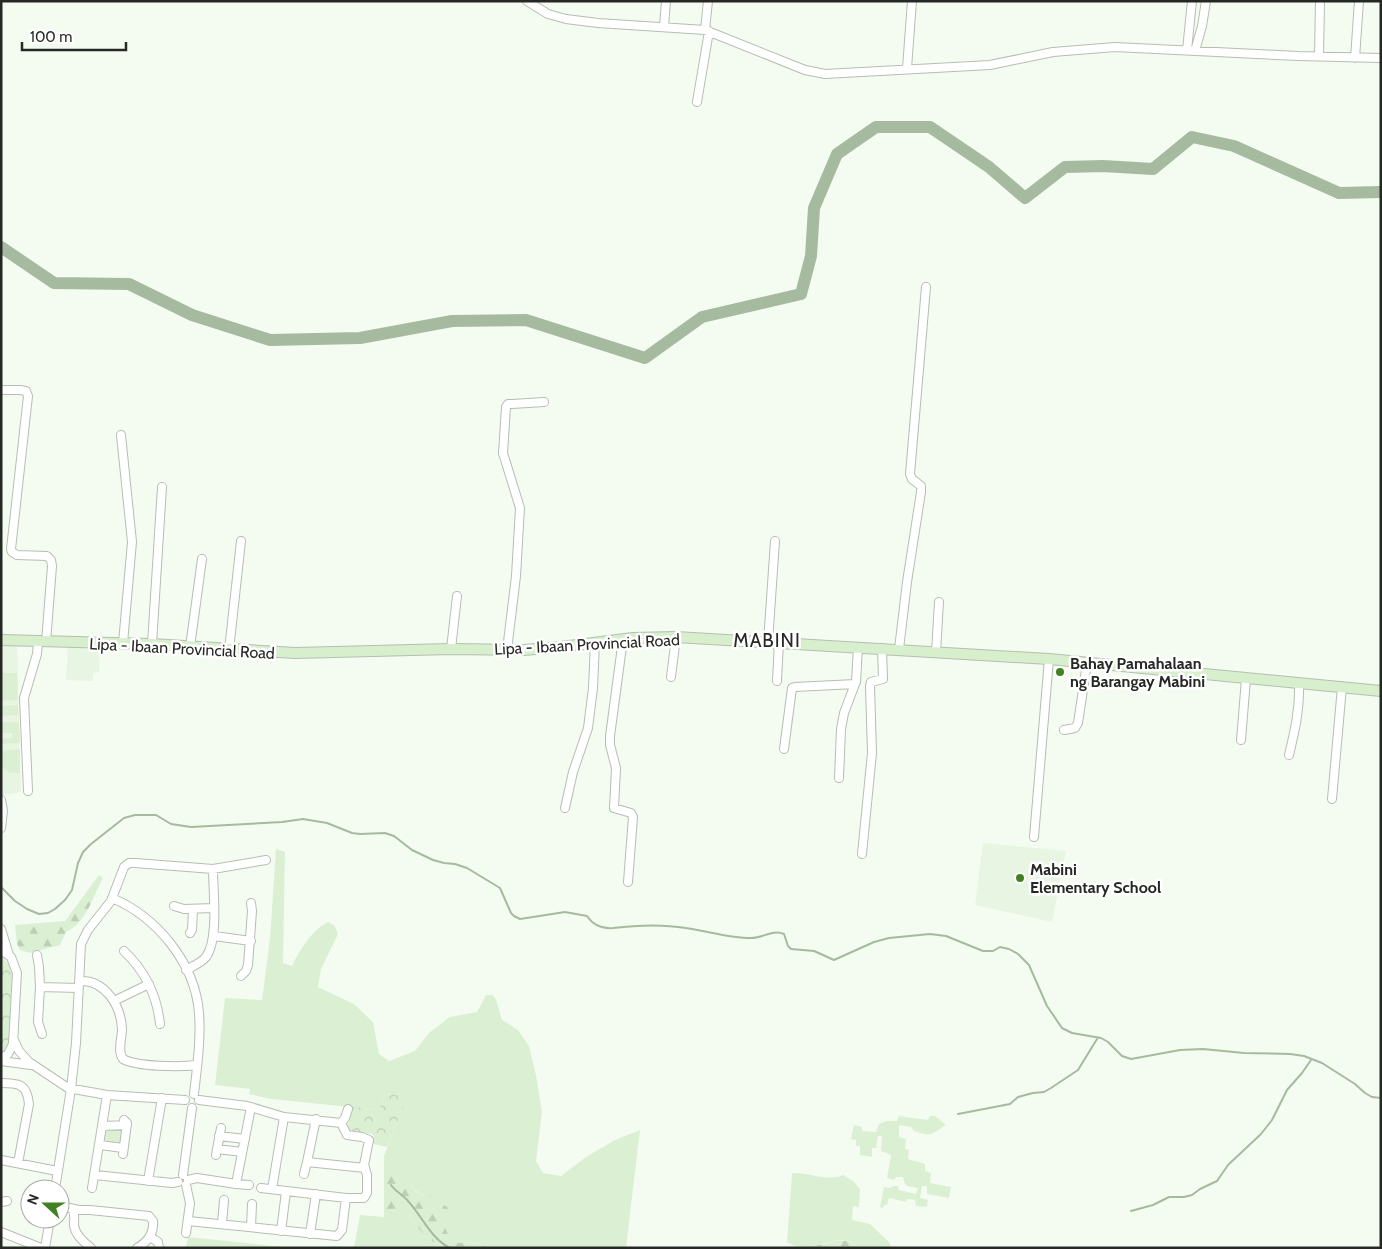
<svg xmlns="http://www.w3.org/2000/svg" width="1382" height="1249" font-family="Cabin,sans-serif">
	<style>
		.built { fill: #e8f5e3 }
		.green { fill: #dbf0d3 }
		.forest { fill: url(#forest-firs) }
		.park { fill: url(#park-crowns) }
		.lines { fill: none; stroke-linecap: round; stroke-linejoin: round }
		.stream { stroke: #a6ba9f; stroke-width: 2 }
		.river { stroke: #a6ba9f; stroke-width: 12 }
		.street-casing { stroke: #b6beb3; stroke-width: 10 }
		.secondary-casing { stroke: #b6beb3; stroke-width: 12 }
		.street { stroke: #fff; stroke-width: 8 }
		.secondary { stroke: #d7efcc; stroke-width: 10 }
		.poi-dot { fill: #418121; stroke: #fff; stroke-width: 2 }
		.labels { text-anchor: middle; stroke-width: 5; stroke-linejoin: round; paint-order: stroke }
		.street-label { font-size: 16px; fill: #252824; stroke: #fff }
		.poi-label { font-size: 16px; font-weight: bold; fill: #252824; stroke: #fff; text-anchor: start }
		.quarter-label { font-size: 19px; letter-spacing: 1px; fill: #252824; stroke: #fff }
	</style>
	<defs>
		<pattern id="forest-firs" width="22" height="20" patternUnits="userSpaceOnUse" patternTransform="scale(1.25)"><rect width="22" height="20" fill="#dbf0d3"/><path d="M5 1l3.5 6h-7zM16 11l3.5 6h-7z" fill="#bcceb5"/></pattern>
		<pattern id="park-crowns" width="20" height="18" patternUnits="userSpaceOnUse" patternTransform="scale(1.25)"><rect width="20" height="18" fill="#dbf0d3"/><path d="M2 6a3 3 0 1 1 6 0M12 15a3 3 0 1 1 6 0" fill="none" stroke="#bcceb5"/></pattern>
	</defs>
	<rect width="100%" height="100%" fill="#f4fcf1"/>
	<!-- built -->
	<path class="built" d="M 1,641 L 17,642 L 21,792 L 1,795 Z
		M 100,644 L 99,672 L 93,673 L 93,681 L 66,680 L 68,646 Z
		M 983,843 L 1066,851 L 1052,922 L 975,905 Z"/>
	<!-- green -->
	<path class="green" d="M 1,673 L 17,673 L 18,700 L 1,701 Z
		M 18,705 L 18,715 L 1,716 L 1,706 Z
		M 1,722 L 19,722 L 20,743 L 1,744 L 1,739 L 12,738 L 12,733 L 1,733 Z
		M 20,749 L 20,773 L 10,773 L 4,769 L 1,769 L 1,751 Z
		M 276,849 L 285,852 L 283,963 L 292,966 C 300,949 311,931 328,922 L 334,925 L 338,934 L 321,969 L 318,987 L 354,1004 L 373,1022 L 379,1054 L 389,1061 L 415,1051 L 430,1032 L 450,1017 L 477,1012 L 486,995 L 493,995 L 496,1000 L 502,1020 L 518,1030 L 529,1046 L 536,1075 L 542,1112 L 536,1161 L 543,1173 L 561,1176 L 586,1157 L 615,1140 L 640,1130 L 626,1248 L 488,1248 C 479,1240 467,1242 455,1244 L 446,1233 L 444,1218 L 436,1199 C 424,1196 417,1193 408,1183 C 397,1184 395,1173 388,1167 L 384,1167 L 384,1156 L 407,1095 L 385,1094 L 379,1110 L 271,1099 L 249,1094 L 250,1089 L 215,1085 L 225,998 L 262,1000 L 270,938 Z
		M 899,1116 L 928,1120 L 930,1116 L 935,1116 L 946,1125 C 941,1127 940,1130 935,1132 C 929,1137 921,1133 914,1131 L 911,1127 L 899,1125 L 899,1137 L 906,1139 L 905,1149 L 909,1150 L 908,1159 L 925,1164 L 925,1171 L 931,1173 L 930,1183 L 951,1187 L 949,1198 L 927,1194 L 927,1186 L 922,1186 L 920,1198 L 928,1200 L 927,1207 L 916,1206 L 915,1200 L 907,1199 L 906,1202 L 889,1198 L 887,1205 L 884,1205 L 883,1208 L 880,1207 L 884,1187 L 889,1188 L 894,1186 L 898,1186 L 899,1190 L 916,1194 L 918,1188 C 908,1186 905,1188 903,1177 L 896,1177 L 894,1180 L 887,1178 L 891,1155 L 881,1151 L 882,1136 L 878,1136 L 876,1148 L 872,1148 L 872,1157 L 860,1155 L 860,1146 L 856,1146 L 856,1140 L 851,1139 L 854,1125 L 862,1127 L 862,1131 L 876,1132 L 879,1124 L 886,1121 L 897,1121 Z
		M 107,1129 L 122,1130 L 121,1142 L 117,1144 L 106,1142 L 104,1140 Z
		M 792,1173 C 808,1172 828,1182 843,1175 L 853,1181 L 860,1189 L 859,1207 L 853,1206 L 852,1220 L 870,1224 L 889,1242 L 891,1248 L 857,1248 C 848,1231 819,1247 805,1248 C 798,1248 793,1245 787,1242 Z
		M 406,1211 L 422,1233 L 441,1248 L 354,1248 L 360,1215 L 384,1217 L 388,1223 Z
		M 188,1237 L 293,1248 L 186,1248 Z"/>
	<!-- forest -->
	<path class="forest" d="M 99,875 L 103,878 C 92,898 87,922 66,932 L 60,945 L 30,953 L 20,950 L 17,944 L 15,925 L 65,921 Z
		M 384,1167 L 388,1167 C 395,1173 397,1184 408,1183 C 421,1199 424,1192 438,1199 C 441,1202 444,1205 448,1208 C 442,1224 444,1231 455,1243 C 467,1243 479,1240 488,1248 L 441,1248 L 422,1233 L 406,1211 L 388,1224 L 384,1217 Z
		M 835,1241 C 843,1241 852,1239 857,1248 L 807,1248 Z"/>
	<!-- park -->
	<path class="park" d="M 1,955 L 12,968 L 13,978 L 10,1043 L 8,1049 L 1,1055 Z
		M 385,1094 L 408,1095 L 387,1147 L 373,1144 L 374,1136 L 372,1134 L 353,1132 L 347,1126 L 350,1119 L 352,1107 L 379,1110 Z"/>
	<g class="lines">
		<!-- stream -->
		<path class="stream" d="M 1,887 L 15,901 L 27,909 L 39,914 L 48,913 L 55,909 L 65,900 L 72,890 L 78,863 L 83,852 L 91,844 L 124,818 L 135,815 L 156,815 L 171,824 L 191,827 L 282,822 L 303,819 L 327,823 L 352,833 L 360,834 L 385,833 L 394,836 L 412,850 L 433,860 L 444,863 L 455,864 L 467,868 L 500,888 L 511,913 L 514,916 L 520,919 L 565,912 L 587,916 C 593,925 602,929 613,928 C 638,925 662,924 686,928 C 708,931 729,938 751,938 C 763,938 773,929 784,934 L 788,946 L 791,949 L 814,951 L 834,960 L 874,942 L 889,938 L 930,934 L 946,936 L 983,951 L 993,951 L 1000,947 L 1009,949 L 1018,954 L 1029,965 L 1047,1006 L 1062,1028 L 1072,1033 L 1101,1038 L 1108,1042 L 1122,1056 L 1131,1059 L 1180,1050 L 1203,1049 L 1244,1053 L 1290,1054 L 1304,1056 L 1322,1063 L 1355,1084 L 1365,1093 L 1372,1097 L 1381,1098
			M 958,1114 L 1010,1104 L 1018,1097 L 1033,1093 L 1044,1092 L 1051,1088 L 1078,1070 L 1097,1039
			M 391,1185 C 396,1192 403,1195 408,1201 C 422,1216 431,1239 450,1248
			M 1131,1211 L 1153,1205 L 1169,1197 L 1184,1197 L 1192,1195 L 1200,1189 L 1217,1181 L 1228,1165 L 1261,1134 L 1272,1120 L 1287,1090 L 1302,1073 L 1311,1060"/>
		<!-- river -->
		<path class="river" d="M 1,247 L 54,283 L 129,284 L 192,315 L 270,340 L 360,338 L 452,321 L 526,320 L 645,358 L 702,317 L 801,294 L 811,256 L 814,208 L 837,154 L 876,127 L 930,127 L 989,167 L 1025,198 L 1065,167 L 1103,166 L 1153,169 L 1192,137 L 1234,146 L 1339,193 L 1381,192"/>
		<defs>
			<path id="street" d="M 527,1 L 548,14 L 566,19 L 598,23 L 705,30 L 805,70 L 825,74 L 990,65 L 1053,52 L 1115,47 L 1298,56 L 1381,58
				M 664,27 L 666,1
				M 705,30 L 708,1
				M 1187,50 L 1192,1
				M 1195,51 L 1202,26 L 1206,1
				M 1319,56 L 1320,1
				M 1355,58 L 1359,1
				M 907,68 L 912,1
				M 697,102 L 709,31
				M 1,390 L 20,390 L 26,391 L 28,396 L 11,549 L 12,552 L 17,555 L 47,556 L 51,560 L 52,566 L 46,642
				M 121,435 L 132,542 L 123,643
				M 623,639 L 610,736 L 610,745 L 616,768 L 614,808 L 631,813 L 633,817 L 628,882
				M 768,642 L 775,541
				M 152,644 L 162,487
				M 190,647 L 202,559
				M 451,649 L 457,596
				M 899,649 L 907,582 L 921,492 L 921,486 L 912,479 L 910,474 L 926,287
				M 229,650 L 241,541
				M 507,650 L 516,576 L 520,508 L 503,453 L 506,407 L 508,404 L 512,404 L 544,402
				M 936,652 L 939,602
				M 671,677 L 676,637
				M 777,681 L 779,642
				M 1064,730 L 1075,728 L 1078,723 L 1087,663
				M 1241,740 L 1246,679
				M 784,749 L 792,688 L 795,687 L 855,684 L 856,682 L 858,647
				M 1289,755 C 1295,730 1300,708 1299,683
				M 839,778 L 841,729 L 844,713 L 855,684
				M 28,791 L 24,698 L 37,654 L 38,642
				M 1332,799 L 1342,687
				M 1,800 L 3,811 L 1,828
				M 565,808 L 573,772 L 588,728 L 593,688 L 595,642
				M 1034,837 L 1049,659
				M 862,854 L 872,753 L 870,686 L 871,682 L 883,679 L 882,648
				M 112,898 C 157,917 195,963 199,1013 C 201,1040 197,1067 194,1094
				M 174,906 L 184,909 L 214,908
				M 1,929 L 9,955
				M 190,933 L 192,930 L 193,909
				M 214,936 L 251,941
				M 1,950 L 11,957 L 17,973 L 13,1044 L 8,1054 L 1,1058
				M 124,951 C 145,971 157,995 160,1024
				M 37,955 L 39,967 L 40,987
				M 186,970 C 193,966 201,963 206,957 C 219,939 213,891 213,869
				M 241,976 L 246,971 L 248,965 L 252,911 L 251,903
				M 79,981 C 105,979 121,1006 122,1029 C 122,1039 117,1051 123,1059 C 138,1067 180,1067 197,1065
				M 114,1001 L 149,984
				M 42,1034 L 38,1022 L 40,987 L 79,988
				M 14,1040 L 19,1051 L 29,1062 L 68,1088 L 107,1095 L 185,1100
				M 1,1061 L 31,1065
				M 1,1083 C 19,1083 27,1084 29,1104 L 18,1163
				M 199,1100 L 247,1106 L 284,1117 L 272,1189
				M 284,1117 L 341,1123
				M 316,1119 L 307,1162 L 365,1168
				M 341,1123 L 345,1118 L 348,1109
				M 103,1126 L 127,1125
				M 219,1136 L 245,1139
				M 100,1145 L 123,1148
				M 217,1149 L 242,1152
				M 123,1154 L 127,1123 L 124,1120
				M 216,1155 L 221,1128
				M 1,1160 L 57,1171
				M 304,1174 L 307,1162
				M 95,1175 L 172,1183 L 178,1182
				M 183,1175 L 192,1108
				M 188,1180 L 197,1178 L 236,1184 L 251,1107
				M 148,1181 L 162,1098
				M 236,1184 L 249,1185
				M 186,1185 L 190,1203 L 186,1233
				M 92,1188 L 107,1095
				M 261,1188 L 346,1198 L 364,1198 L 367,1193 L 367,1175 L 364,1165 L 369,1140 L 362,1137 L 347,1135 L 341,1123
				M 55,1189 L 71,1089 L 76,1043 L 81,944 L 88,930 L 111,901 L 124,867 L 129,863 L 135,863 L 213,869 L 266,860
				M 1,1202 L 7,1201
				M 60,1206 L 79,1210 L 90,1210 L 149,1216 L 153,1221 C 154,1234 148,1242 137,1248
				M 73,1209 C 75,1215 74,1219 74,1225 C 75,1235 84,1242 91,1248
				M 188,1221 L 337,1236 L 342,1230 L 346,1198
				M 222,1224 L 224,1200
				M 251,1227 L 252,1204
				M 281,1231 L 286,1192
				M 1,1232 L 41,1248
				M 310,1234 L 316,1194
				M 150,1237 L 158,1242 L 159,1248
				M 45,1248 L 50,1219"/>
			<path id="secondary" d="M 1,640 L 152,644 L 295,653 L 451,649 L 524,650 L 561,647 L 633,638 L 676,637 L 1049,659 L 1381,691"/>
		</defs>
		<!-- street casing -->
		<use href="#street" class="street-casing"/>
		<!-- secondary casing -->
		<use href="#secondary" class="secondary-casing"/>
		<!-- street -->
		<use href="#street" class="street"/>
		<!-- secondary -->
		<use href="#secondary" class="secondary"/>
	</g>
	<!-- markers -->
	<g class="poi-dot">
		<circle cx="1060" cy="672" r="5"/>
		<circle cx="1020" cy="878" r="5"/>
	</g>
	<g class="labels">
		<!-- street labels -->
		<g class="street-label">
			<text transform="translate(587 644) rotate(-3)" y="6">Lipa - Ibaan Provincial Road</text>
			<text transform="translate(182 648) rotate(3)" y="6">Lipa - Ibaan Provincial Road</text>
		</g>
		<!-- poi labels -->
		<g class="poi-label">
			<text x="1070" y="669">Bahay Pamahalaan<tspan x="1070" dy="18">ng Barangay Mabini</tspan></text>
			<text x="1030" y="875">Mabini<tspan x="1030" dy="18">Elementary School</tspan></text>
		</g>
		<!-- quarter labels -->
		<g class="quarter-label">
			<text x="767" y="647">MABINI</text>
		</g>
	</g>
	<!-- border -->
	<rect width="1382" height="1249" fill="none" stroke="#252824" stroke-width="5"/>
	<!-- north arrow -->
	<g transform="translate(45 1204) rotate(291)"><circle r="24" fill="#ffffff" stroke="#a8a9a7"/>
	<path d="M0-4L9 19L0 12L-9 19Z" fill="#418121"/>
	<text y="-8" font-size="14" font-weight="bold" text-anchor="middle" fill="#252824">N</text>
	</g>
	<!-- scale -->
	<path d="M22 42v8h104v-8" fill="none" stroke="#252824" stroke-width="2.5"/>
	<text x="30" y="42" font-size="15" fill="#252824" stroke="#ffffff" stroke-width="4" paint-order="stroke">100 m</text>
</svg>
